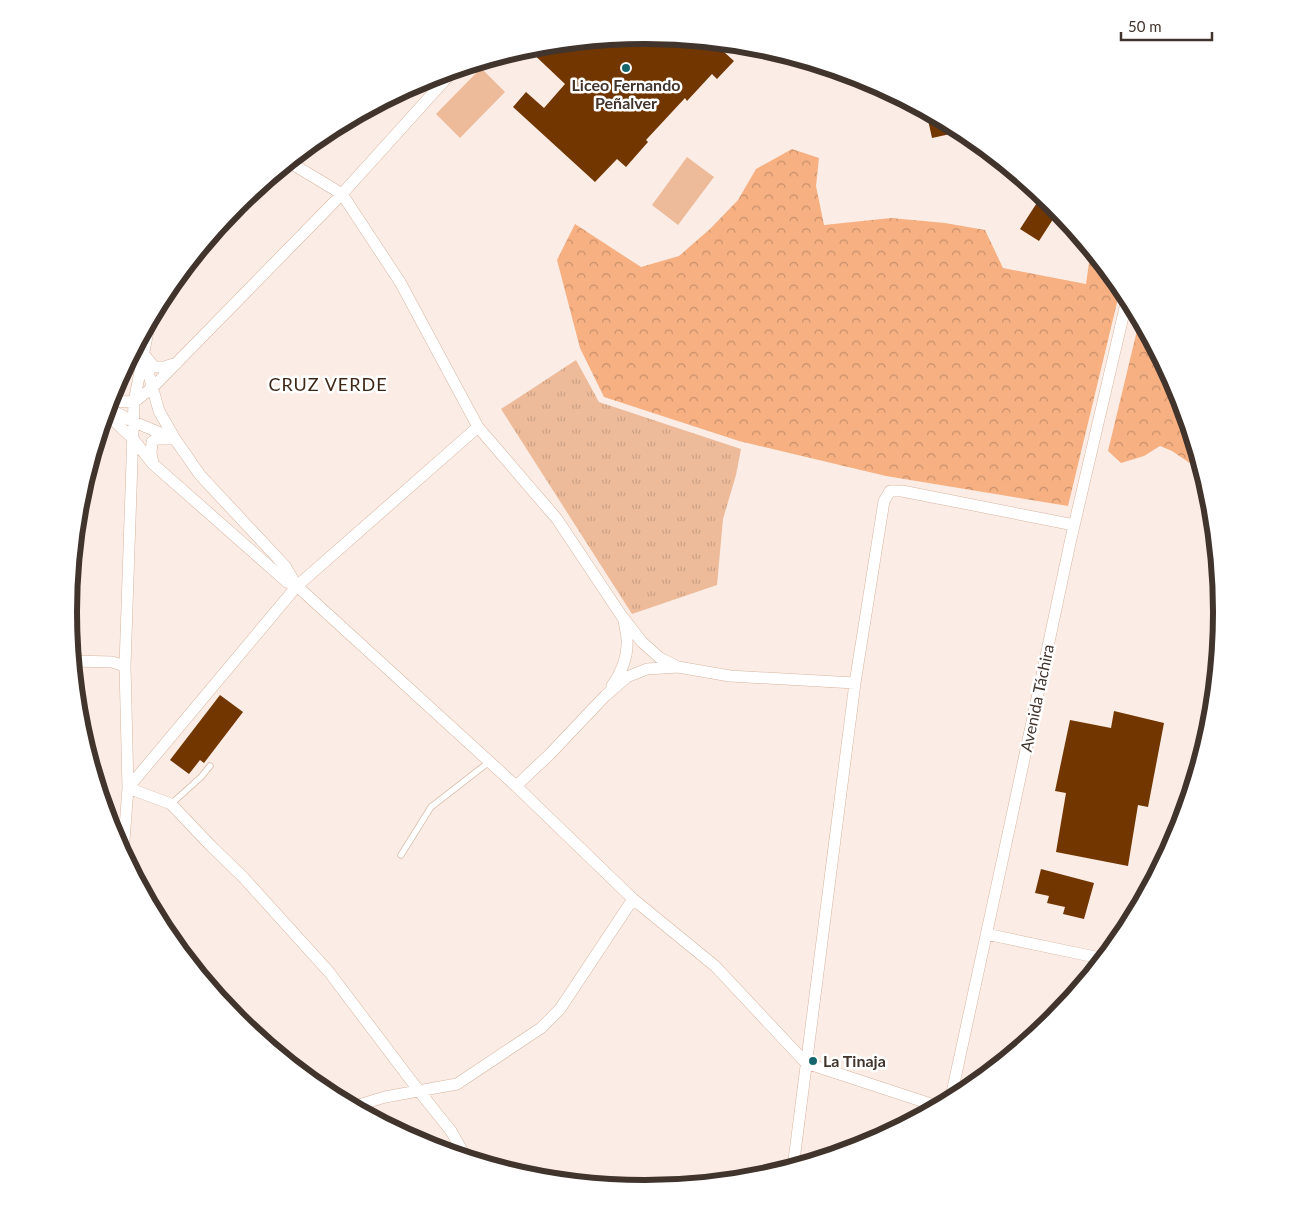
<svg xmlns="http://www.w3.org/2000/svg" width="1291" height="1225" font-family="Lato,sans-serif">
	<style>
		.grass { fill: url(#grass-tufts) }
		.forest { fill: url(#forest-crowns) }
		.pitch { fill: #edbb9a }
		.building { fill: #723700 }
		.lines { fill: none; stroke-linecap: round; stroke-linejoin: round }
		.service-casing { stroke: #d5b5a1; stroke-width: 7 }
		.minor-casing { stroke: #d5b5a1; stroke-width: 12 }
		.service { stroke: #fff; stroke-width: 5.5 }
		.minor { stroke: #fff; stroke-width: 11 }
		.poi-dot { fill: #17656c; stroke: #fff; stroke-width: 2 }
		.labels { text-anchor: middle; stroke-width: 5; stroke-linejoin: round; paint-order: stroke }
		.poi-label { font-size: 16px; font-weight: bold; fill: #40342c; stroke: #fff }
		.street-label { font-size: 16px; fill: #40342c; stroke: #fff }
		.neighbourhood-label { font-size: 18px; letter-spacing: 1px; fill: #3e2616; stroke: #fff }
		.rim { fill: none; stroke: #40342c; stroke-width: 6 }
	</style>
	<defs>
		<pattern id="grass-tufts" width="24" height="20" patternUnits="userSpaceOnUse" patternTransform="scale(1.25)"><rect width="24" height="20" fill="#edbb9a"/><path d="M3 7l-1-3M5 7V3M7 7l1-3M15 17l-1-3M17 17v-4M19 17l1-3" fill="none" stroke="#cca185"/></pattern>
		<pattern id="forest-crowns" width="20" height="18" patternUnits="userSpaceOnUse" patternTransform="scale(1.25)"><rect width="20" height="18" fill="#f6b082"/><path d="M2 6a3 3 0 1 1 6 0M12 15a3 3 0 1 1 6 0" fill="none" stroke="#c9906b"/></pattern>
	</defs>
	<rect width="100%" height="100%" fill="#fbede5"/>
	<!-- grass -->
	<path class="grass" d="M 576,360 L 599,402 L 741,449 L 736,475 L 723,519 L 717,585 L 632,614 L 501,409 Z"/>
	<!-- forest -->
	<path class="forest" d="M 792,149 L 819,158 L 816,186 L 824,225 L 891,218 L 945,223 L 985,230 L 1003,268 L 1086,284 L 1091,249 L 1121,286 L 1068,506 L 886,476 L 739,441 L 604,397 L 580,348 L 557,260 L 575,224 L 641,267 L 679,256 L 710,229 L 738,200 L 756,169 Z
		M 1140,318 L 1179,392 L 1203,472 L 1172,451 L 1160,446 L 1144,456 L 1121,463 L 1108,451 Z"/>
	<!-- pitch -->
	<path class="pitch" d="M 481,68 L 505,92 L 460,138 L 436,114 Z
		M 687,157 L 714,177 L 678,225 L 652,205 Z"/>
	<!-- building -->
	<path class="building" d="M 646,35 L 713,42 L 734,61 L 717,79 L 712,74 L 687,101 L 685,98 L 646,140 L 648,142 L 626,167 L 617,159 L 595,182 L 513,107 L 526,92 L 544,108 L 565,84 L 527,48 L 533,46 Z
		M 926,111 L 950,124 L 964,131 L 932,138 Z
		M 1042,195 L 1054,204 L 1059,210 L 1039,241 L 1020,229 Z
		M 220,695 L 243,712 L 204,763 L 200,760 L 189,774 L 170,760 Z
		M 1114,711 L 1164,723 L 1148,807 L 1138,805 L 1128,866 L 1056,852 L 1066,793 L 1055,791 L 1070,720 L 1111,728 Z
		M 1041,869 L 1094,883 L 1084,919 L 1063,914 L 1065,907 L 1047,903 L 1049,896 L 1035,893 Z"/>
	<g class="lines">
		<defs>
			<path id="service" d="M 171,804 L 201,777 L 210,766
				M 401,855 L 431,807 L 489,762"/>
			<path id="minor" d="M 289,162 L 342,194 L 400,282 L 478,427 L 557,519 L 621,615 L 642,642 L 660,658 L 678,667 L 730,676 L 855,683
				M 143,354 L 159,411 L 175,439 L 200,475 L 285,566 L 297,586 L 516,786 L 633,899 L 715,966 L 806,1063 L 940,1107
				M 146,357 L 154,367 L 164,367 L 177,363
				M 109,401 L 134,402 L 152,388 L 342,194 L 454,70
				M 107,408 L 134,422 L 175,439
				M 106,413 L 133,439 L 153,464 L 287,582 L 296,585
				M 153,463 L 151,453 L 152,442 L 156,439 L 171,439
				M 73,661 L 112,662 L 125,666
				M 612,686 C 621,673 628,656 627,640 C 627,634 625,627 624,620
				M 516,786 L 550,754 L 605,696 L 627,677 L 647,669 L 678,667
				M 123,854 L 128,788 L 125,666 L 134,402 L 150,321
				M 986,934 L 1105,959
				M 950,1102 L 1013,811 L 1070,543 L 1128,295
				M 352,1107 L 385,1097 L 457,1084 L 541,1028 L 560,1009 L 633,899
				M 467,1159 L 451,1131 L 419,1091 L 329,972 L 243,877 L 210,845 L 171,804 L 128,788 L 297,586 L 478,427
				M 793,1168 L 855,683 L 884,501 L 890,491 L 902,491 L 1074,525"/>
		</defs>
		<!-- service casing -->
		<use href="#service" class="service-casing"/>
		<!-- minor casing -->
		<use href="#minor" class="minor-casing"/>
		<!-- service -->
		<use href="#service" class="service"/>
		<!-- minor -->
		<use href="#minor" class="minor"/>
	</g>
	<!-- markers -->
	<g class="poi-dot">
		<circle cx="626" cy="68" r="5"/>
		<circle cx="813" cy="1061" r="5"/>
	</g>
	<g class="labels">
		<!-- poi labels -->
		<g class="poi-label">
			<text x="626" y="91">Liceo Fernando<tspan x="626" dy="18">Peñalver</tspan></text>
			<text x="823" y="1067" text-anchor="start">La Tinaja</text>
		</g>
		<!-- street labels -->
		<g class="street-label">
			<text transform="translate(1037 698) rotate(-78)" y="6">Avenida Táchira</text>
		</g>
		<!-- neighbourhood labels -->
		<g class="neighbourhood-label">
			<text x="328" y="391">CRUZ VERDE</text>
		</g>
	</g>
	<!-- crop -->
	<path d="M0 0H1291V1225H0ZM77 612a568 568 0 1 1 1136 0a568 568 0 1 1-1136 0Z" fill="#fff" fill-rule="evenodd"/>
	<path class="rim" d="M77 612a568 568 0 1 1 1136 0a568 568 0 1 1-1136 0Z"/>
	<!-- scale -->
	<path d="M1121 32v8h91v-8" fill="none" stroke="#40342c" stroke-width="2.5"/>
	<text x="1128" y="32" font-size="15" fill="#40342c" stroke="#ffffff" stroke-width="4" paint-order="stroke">50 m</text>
</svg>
